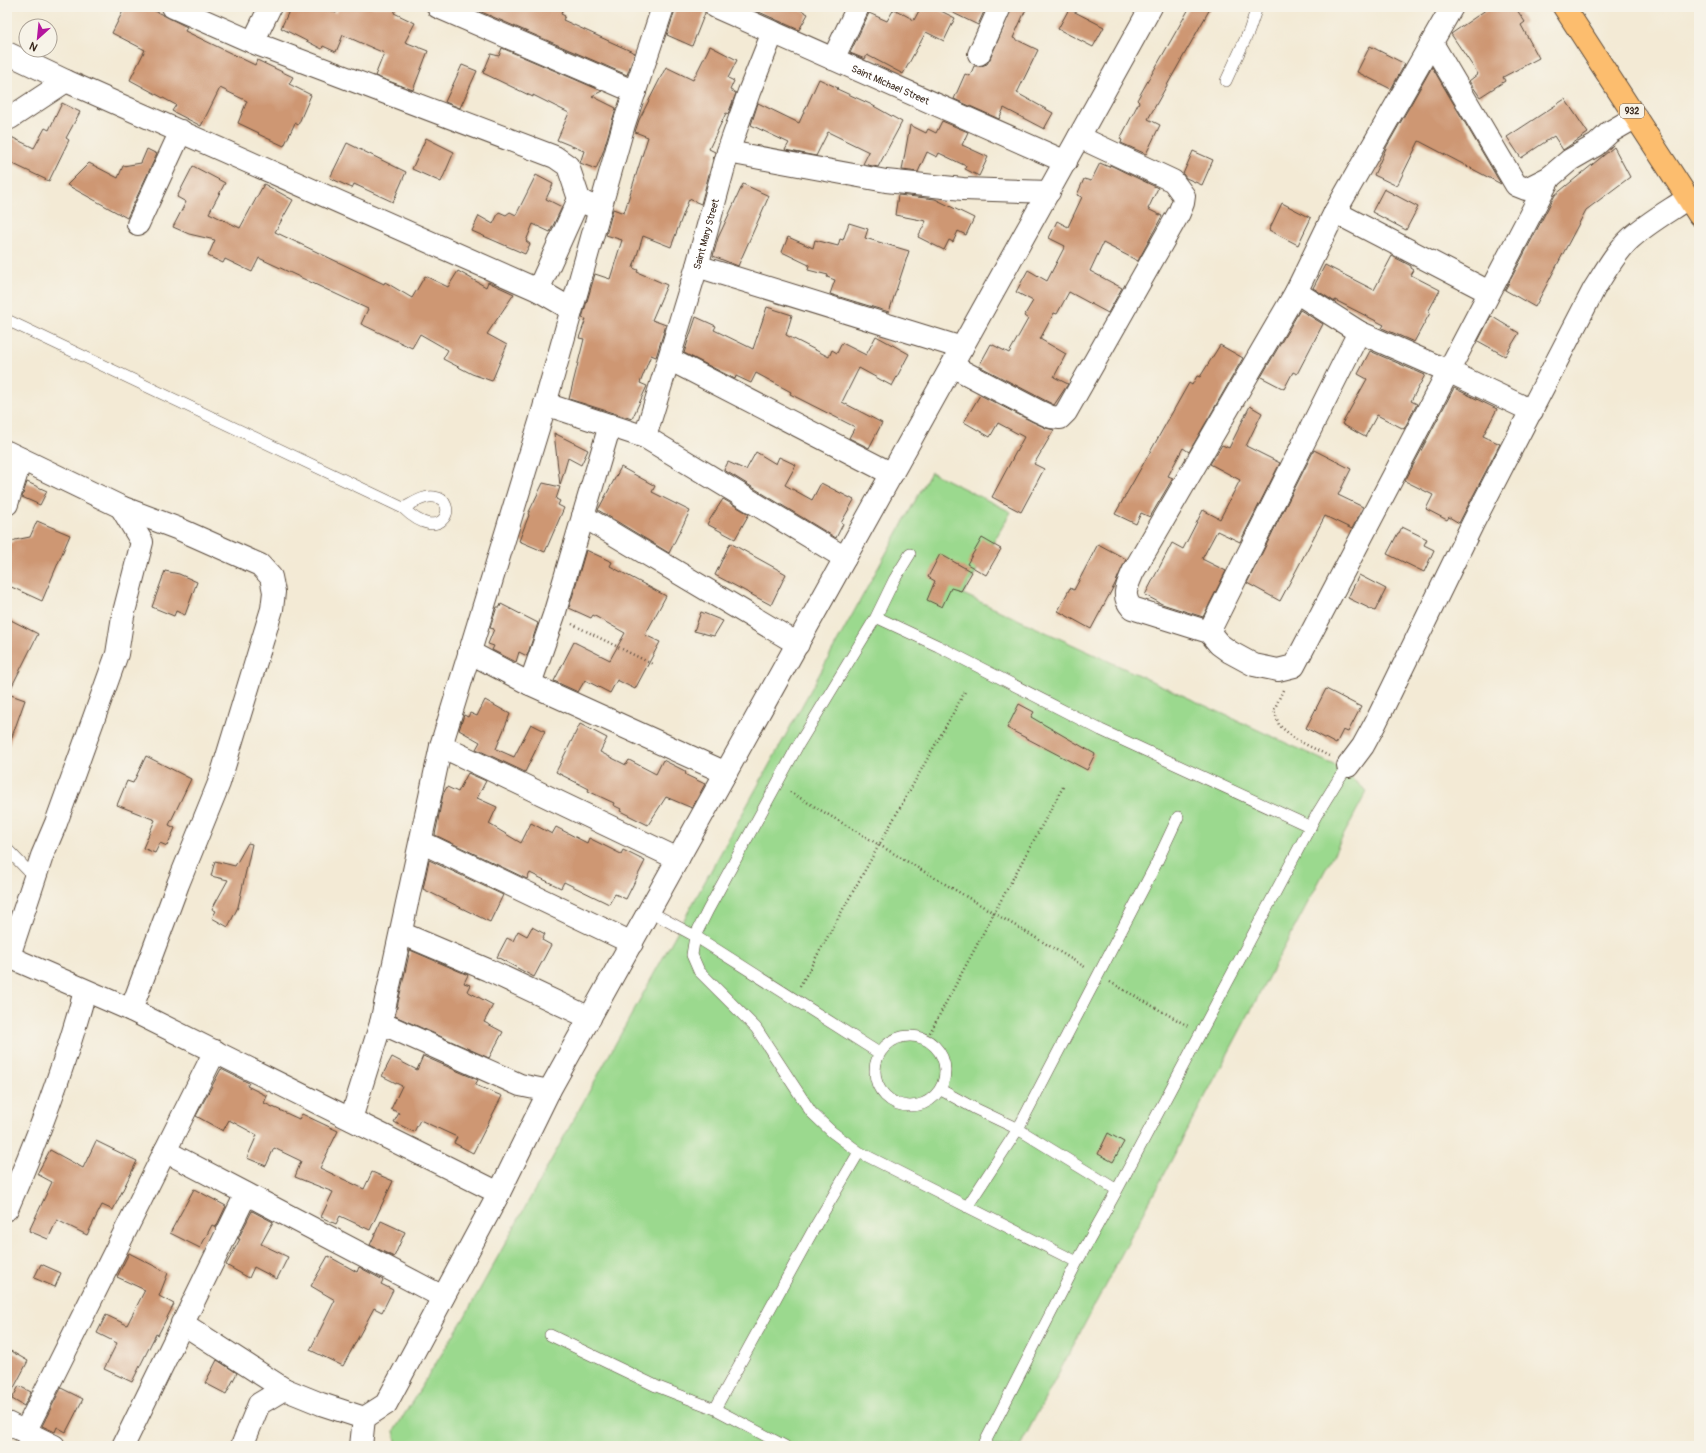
<svg xmlns="http://www.w3.org/2000/svg" width="1706" height="1453" font-family="Pangolin,sans-serif">
	<style>
		.green { fill: #9bd98e; stroke: #6b8256 }
		.building { fill: #ce9773 }
		.lines { fill: none; stroke-linecap: round; stroke-linejoin: round }
		.lane-casing { stroke: #574739; stroke-width: 12 }
		.street-casing { stroke: #574739; stroke-width: 24 }
		.primary-casing { stroke: #574739; stroke-width: 24 }
		.path { stroke: #574739; stroke-width: 2.5; stroke-dasharray: 1 3; stroke-linecap: butt }
		.lane { stroke: #fff; stroke-width: 11 }
		.street { stroke: #fff; stroke-width: 22 }
		.primary { stroke: #fcbd6e; stroke-width: 22 }
		.labels { text-anchor: middle; stroke-width: 4; stroke-linejoin: round; paint-order: stroke }
		.shield { fill: #f7f3e8; stroke: #73665b; stroke-width: 1 }
		.shield-label { font-size: 9px; font-weight: bold; fill: #3b2a1e }
		.street-label { font-size: 10px; fill: #3b2a1e; stroke: #f7f3e8 }
	</style>
	<rect width="100%" height="100%" fill="#f7f3e8"/>
	<filter id="ink" filterUnits="userSpaceOnUse"><feTurbulence type="fractalNoise" baseFrequency=".025" numOctaves="2"/><feDisplacementMap in="SourceGraphic" scale="8" xChannelSelector="R" yChannelSelector="G"/><feConvolveMatrix kernelMatrix="1 2 1 2 8 2 1 2 1" color-interpolation-filters="sRGB"/></filter>
	<filter id="wash" filterUnits="userSpaceOnUse"><feTurbulence type="fractalNoise" baseFrequency=".012" numOctaves="4" result="noise"/><feDisplacementMap in="SourceGraphic" scale="16" xChannelSelector="R" yChannelSelector="G"/><feGaussianBlur stdDeviation="0.9" result="paint"/><feColorMatrix in="noise" values="0 0 0 0 0 0 0 0 0 0 0 0 0 0 0 0 0 1.4 0 .05"/><feComposite in="paint" operator="in"/></filter>
	<g filter="url(#wash)">
		<rect width="100%" height="100%" fill="#f3ead5"/>
		<!-- green -->
		<path class="green" d="M 931,472 L 1011,512 L 963,594 L 1336,766 L 1367,791 L 1020,1446 L 397,1446 L 394,1431 L 464,1318 Z"/>
		<g id="blocks">
			<!-- building -->
			<path class="building" d="M 125,7 L 147,7 L 187,27 L 185,31 L 255,65 L 257,60 L 293,77 L 289,84 L 311,95 L 298,125 L 295,123 L 284,146 L 258,134 L 259,133 L 238,123 L 247,101 L 220,88 L 201,126 L 172,111 L 176,105 L 130,80 L 145,50 L 112,33 Z
				M 291,7 L 325,7 L 336,13 L 339,7 L 397,7 L 394,13 L 415,23 L 405,42 L 428,51 L 413,90 L 375,76 L 384,53 L 343,35 L 336,52 L 323,46 L 322,49 L 281,28 Z
				M 470,7 L 564,7 L 561,14 L 565,16 L 563,20 L 635,53 L 627,75 Z
				M 676,7 L 704,7 L 705,13 L 692,46 L 667,35 Z
				M 748,7 L 795,7 L 808,14 L 799,30 Z
				M 921,7 L 933,7 L 955,18 L 944,41 L 926,32 L 903,74 L 867,55 L 865,59 L 850,53 L 869,13 L 887,21 L 894,9 L 914,20 Z
				M 941,7 L 986,7 L 978,25 Z
				M 1012,7 L 1027,7 L 1013,38 L 1038,50 L 1017,93 L 1053,113 L 1044,129 L 1004,108 L 999,119 L 954,99 L 965,74 L 970,76 L 974,66 L 981,66 L 987,64 L 990,59 Z
				M 1190,7 L 1211,7 L 1148,119 L 1160,125 L 1146,154 L 1121,143 L 1122,140 L 1120,139 L 1139,102 L 1137,100 Z
				M 1490,7 L 1515,7 L 1525,22 L 1521,25 L 1539,58 L 1503,77 L 1505,81 L 1480,97 L 1469,81 L 1478,74 L 1451,34 Z
				M 1069,9 L 1104,27 L 1093,47 L 1058,29 Z
				M 710,46 L 737,60 L 728,78 L 734,81 L 730,90 L 736,93 L 728,114 L 726,113 L 709,149 L 715,152 L 701,204 L 689,199 L 671,247 L 643,236 L 633,268 L 638,270 L 637,272 L 667,285 L 652,320 L 666,325 L 656,357 L 651,355 L 640,383 L 647,386 L 632,419 L 569,399 L 584,339 L 579,338 L 586,319 L 582,318 L 595,274 L 610,279 L 622,240 L 606,235 L 613,209 L 624,213 L 648,137 L 635,132 L 639,120 L 666,67 L 693,80 Z
				M 1370,46 L 1405,64 L 1391,89 L 1357,72 Z
				M 502,48 L 602,91 L 592,96 L 616,108 L 603,152 L 596,169 L 580,163 L 584,151 L 557,140 L 569,113 L 533,95 L 533,97 L 483,73 L 491,54 L 499,56 Z
				M 462,65 L 477,71 L 460,108 L 445,102 Z
				M 1432,67 L 1501,184 L 1419,141 L 1397,186 L 1374,175 L 1387,146 Z
				M 819,79 L 838,88 L 837,89 L 870,104 L 902,122 L 878,167 L 863,164 L 869,152 L 828,132 L 816,156 L 785,150 L 789,143 L 751,125 L 758,103 L 799,123 Z
				M 1565,99 L 1588,133 L 1563,150 L 1554,136 L 1521,158 L 1507,137 Z
				M 62,103 L 80,112 L 66,138 L 69,140 L 49,181 L 7,161 L 7,135 L 34,148 L 45,128 L 49,130 Z
				M 942,121 L 968,132 L 962,145 L 988,157 L 979,176 L 965,169 L 966,166 L 939,153 L 937,157 L 927,152 L 918,172 L 902,170 L 910,125 L 926,133 L 928,129 L 936,133 Z
				M 426,138 L 454,152 L 441,182 L 412,169 Z
				M 347,143 L 406,172 L 393,202 L 354,184 L 352,188 L 330,178 Z
				M 1614,147 L 1630,177 L 1586,210 L 1535,307 L 1505,290 L 1555,195 Z
				M 147,149 L 157,154 L 127,218 L 67,185 L 89,163 L 118,178 L 123,166 L 141,163 Z
				M 1193,151 L 1213,160 L 1202,185 L 1186,178 L 1183,174 Z
				M 1100,163 L 1109,167 L 1110,165 L 1158,188 L 1148,209 L 1162,216 L 1138,261 L 1103,243 L 1090,271 L 1122,288 L 1108,313 L 1069,292 L 1057,314 L 1054,313 L 1040,339 L 1066,354 L 1054,377 L 1068,384 L 1054,405 L 979,366 L 991,344 L 1009,353 L 1028,319 L 1024,316 L 1033,301 L 1016,292 L 1028,270 L 1047,281 L 1065,246 L 1049,238 L 1057,221 L 1068,227 L 1082,197 L 1077,195 L 1084,179 L 1091,181 Z
				M 193,166 L 225,183 L 209,213 L 240,228 L 264,184 L 293,200 L 275,232 L 384,284 L 385,282 L 412,298 L 425,276 L 448,287 L 458,271 L 486,287 L 488,282 L 514,294 L 487,334 L 507,345 L 492,381 L 472,374 L 443,359 L 448,350 L 420,334 L 412,348 L 361,324 L 368,309 L 259,258 L 252,272 L 225,259 L 223,263 L 208,256 L 215,240 L 189,234 L 173,227 L 186,202 L 177,197 Z
				M 536,175 L 553,184 L 546,199 L 562,207 L 550,232 L 533,224 L 526,241 L 530,244 L 525,254 L 472,231 L 479,216 L 493,224 L 499,212 L 506,215 L 510,212 L 516,215 Z
				M 743,184 L 769,196 L 738,266 L 713,256 L 718,238 Z
				M 1384,189 L 1418,207 L 1406,230 L 1372,212 Z
				M 898,195 L 935,199 L 974,218 L 966,235 L 958,231 L 953,242 L 949,240 L 944,250 L 918,237 L 926,221 L 895,215 Z
				M 1282,203 L 1311,218 L 1298,245 L 1269,230 Z
				M 849,223 L 868,229 L 865,238 L 909,251 L 889,312 L 830,294 L 835,280 L 827,277 L 828,275 L 808,270 L 809,265 L 782,252 L 788,237 L 813,248 L 815,240 L 838,246 L 840,239 L 843,240 Z
				M 1392,256 L 1411,266 L 1411,268 L 1414,270 L 1411,275 L 1440,290 L 1428,312 L 1430,313 L 1414,342 L 1382,328 L 1384,325 L 1335,300 L 1335,302 L 1313,288 L 1325,265 L 1374,290 Z
				M 767,307 L 792,315 L 786,335 L 829,357 L 832,350 L 837,353 L 842,343 L 866,355 L 876,336 L 909,354 L 892,386 L 859,368 L 842,402 L 882,423 L 869,448 L 849,438 L 855,427 L 790,394 L 791,392 L 756,373 L 751,383 L 736,376 L 735,379 L 684,353 L 696,317 L 716,326 L 714,330 L 753,349 Z
				M 1300,310 L 1323,324 L 1297,374 L 1293,372 L 1284,389 L 1261,377 Z
				M 1491,316 L 1519,333 L 1505,356 L 1478,341 Z
				M 1220,345 L 1243,358 L 1189,452 L 1183,448 L 1168,476 L 1173,478 L 1150,517 L 1141,513 L 1136,524 L 1115,514 L 1189,383 L 1192,385 L 1197,376 L 1200,377 Z
				M 1370,351 L 1425,375 L 1411,401 L 1417,404 L 1404,429 L 1377,415 L 1365,437 L 1342,424 L 1367,379 L 1358,374 Z
				M 1454,388 L 1497,409 L 1483,436 L 1500,444 L 1459,523 L 1449,517 L 1447,520 L 1426,509 L 1433,495 L 1405,481 Z
				M 980,395 L 1033,422 L 1046,428 L 1054,430 L 1034,464 L 1044,469 L 1021,512 L 992,497 L 1024,437 L 998,423 L 990,437 L 964,422 Z
				M 1250,406 L 1262,413 L 1246,446 L 1280,463 L 1240,542 L 1217,531 L 1202,559 L 1226,571 L 1203,617 L 1162,604 L 1145,595 L 1172,543 L 1183,549 L 1203,510 L 1220,519 L 1240,480 L 1210,464 L 1222,445 L 1229,448 Z
				M 554,433 L 588,450 L 581,465 L 568,458 L 560,485 Z
				M 1314,450 L 1351,469 L 1338,495 L 1363,507 L 1352,529 L 1325,516 L 1280,601 L 1247,583 Z
				M 756,452 L 776,464 L 779,457 L 796,465 L 785,485 L 812,500 L 821,483 L 854,500 L 841,523 L 843,524 L 836,538 L 724,470 L 728,462 L 746,470 Z
				M 621,467 L 655,486 L 652,492 L 690,511 L 669,553 L 598,510 Z
				M 27,482 L 47,491 L 40,505 L 22,497 Z
				M 543,483 L 560,487 L 556,499 L 560,501 L 558,505 L 564,508 L 545,552 L 519,541 L 529,515 L 528,514 Z
				M 723,499 L 749,514 L 735,539 L 707,524 Z
				M 37,521 L 70,535 L 42,601 L 7,585 L 7,545 L 15,540 L 30,537 Z
				M 1402,527 L 1427,539 L 1424,545 L 1434,550 L 1424,572 L 1387,554 L 1398,533 L 1399,533 Z
				M 982,538 L 1001,549 L 986,575 L 967,564 Z
				M 730,543 L 786,574 L 771,605 L 715,575 Z
				M 1098,544 L 1126,559 L 1115,584 L 1091,629 L 1058,611 L 1070,588 L 1074,590 Z
				M 586,550 L 612,562 L 610,566 L 666,596 L 645,635 L 660,642 L 635,689 L 617,680 L 610,693 L 585,680 L 578,692 L 554,681 L 574,642 L 610,660 L 625,633 L 593,615 L 591,618 L 569,608 Z
				M 940,554 L 972,572 L 961,591 L 951,588 L 942,607 L 927,600 L 935,581 L 928,577 Z
				M 165,571 L 179,574 L 197,582 L 185,615 L 176,611 L 174,616 L 152,607 Z
				M 1359,575 L 1386,589 L 1375,611 L 1348,598 Z
				M 501,604 L 538,623 L 527,656 L 519,652 L 516,662 L 492,650 L 494,646 L 488,644 L 494,629 L 490,628 L 497,607 L 500,607 Z
				M 701,612 L 723,621 L 714,636 L 694,631 Z
				M 7,618 L 38,634 L 8,694 L 25,700 L 9,745 L 7,744 Z
				M 1326,689 L 1361,707 L 1348,732 L 1343,730 L 1336,744 L 1306,728 Z
				M 485,700 L 510,714 L 496,749 L 514,757 L 531,724 L 545,731 L 525,772 L 476,749 L 480,742 L 459,730 L 464,715 L 468,717 L 470,713 L 477,716 Z
				M 1019,704 L 1034,712 L 1031,717 L 1095,754 L 1087,770 L 1007,728 Z
				M 580,724 L 607,738 L 600,752 L 626,765 L 629,760 L 656,774 L 663,760 L 685,771 L 686,775 L 705,784 L 692,808 L 666,797 L 648,825 L 620,811 L 621,809 L 613,805 L 614,803 L 588,791 L 589,789 L 556,772 Z
				M 146,756 L 191,779 L 169,825 L 175,828 L 167,846 L 160,843 L 155,853 L 143,848 L 155,820 L 117,805 L 127,781 L 133,783 Z
				M 468,773 L 486,781 L 477,798 L 497,807 L 489,824 L 521,843 L 531,823 L 552,834 L 556,827 L 587,843 L 589,838 L 621,854 L 623,850 L 645,861 L 626,899 L 615,894 L 609,904 L 564,882 L 561,888 L 530,873 L 527,879 L 435,835 L 443,794 L 447,787 L 458,792 Z
				M 248,843 L 252,844 L 238,907 L 228,927 L 212,918 L 216,911 L 212,909 L 228,880 L 211,876 L 215,861 L 235,866 Z
				M 429,860 L 503,895 L 490,922 L 423,889 Z
				M 532,927 L 545,934 L 542,940 L 551,945 L 534,977 L 497,957 L 507,938 L 513,941 L 518,931 L 527,936 Z
				M 410,950 L 468,975 L 464,983 L 470,985 L 467,991 L 493,1005 L 484,1022 L 503,1032 L 489,1058 L 395,1016 Z
				M 423,1056 L 478,1080 L 475,1085 L 502,1096 L 473,1153 L 454,1143 L 457,1137 L 420,1120 L 414,1132 L 394,1122 L 399,1113 L 391,1109 L 402,1086 L 382,1076 L 392,1057 L 417,1070 Z
				M 221,1069 L 249,1083 L 247,1086 L 267,1096 L 264,1103 L 299,1119 L 302,1114 L 338,1131 L 320,1168 L 364,1189 L 372,1172 L 393,1181 L 370,1230 L 340,1216 L 336,1224 L 321,1217 L 333,1192 L 295,1177 L 301,1161 L 274,1148 L 266,1166 L 247,1158 L 257,1135 L 229,1120 L 223,1131 L 196,1116 Z
				M 1108,1133 L 1124,1142 L 1113,1162 L 1098,1154 Z
				M 96,1141 L 137,1161 L 113,1210 L 102,1205 L 87,1235 L 57,1220 L 48,1239 L 29,1231 L 52,1182 L 37,1174 L 50,1150 L 83,1168 Z
				M 194,1189 L 226,1206 L 216,1227 L 212,1225 L 200,1248 L 170,1233 Z
				M 252,1211 L 273,1222 L 261,1244 L 288,1257 L 277,1279 L 254,1267 L 249,1278 L 226,1265 L 240,1239 L 238,1239 Z
				M 381,1221 L 405,1232 L 394,1257 L 370,1245 Z
				M 129,1253 L 168,1273 L 159,1296 L 174,1304 L 158,1335 L 156,1334 L 132,1382 L 104,1369 L 117,1343 L 97,1333 L 106,1315 L 127,1325 L 145,1290 L 117,1277 Z
				M 328,1256 L 357,1272 L 359,1267 L 383,1280 L 381,1284 L 393,1290 L 382,1312 L 374,1308 L 343,1366 L 310,1350 L 335,1300 L 311,1286 Z
				M 41,1264 L 61,1273 L 55,1287 L 34,1278 Z
				M 7,1349 L 28,1361 L 7,1401 Z
				M 217,1360 L 237,1373 L 226,1394 L 205,1383 Z
				M 19,1386 L 31,1392 L 24,1406 L 12,1399 Z
				M 61,1388 L 83,1399 L 66,1432 L 57,1427 L 55,1432 L 42,1426 Z"/>
		</g>
	</g>
	<g filter="url(#ink)">
		<use href="#blocks" fill-opacity="0" stroke="#574739" stroke-width="1"/>
		<g class="lines">
			<defs>
				<path id="lane" d="M 1226,81 L 1249,31 L 1257,7
					M 7,320 L 403,508 C 444,548 460,500 434,497 C 424,495 412,504 403,508
					M 876,617 L 894,580 L 910,554
					M 7,849 L 35,878
					M 649,911 L 695,936 L 879,1053
					M875 1071a35 35 0 1 1 70 0a35 35 0 1 1-70 0Z
					M 941,1090 L 974,1108 L 1018,1129 L 1117,1190
					M 859,1152 L 832,1132 L 811,1112 L 756,1028 L 699,971 L 692,955 L 695,936 L 708,910 L 797,747 L 876,617 L 938,646 L 1101,730 L 1311,827
					M 967,1207 L 1018,1129 L 1155,866 L 1178,817
					M 1077,1262 L 1117,1190 L 1317,814 L 1338,780 L 1348,766
					M 550,1335 L 656,1386 L 715,1409
					M 785,1446 L 715,1409 L 816,1225 L 859,1152 L 1077,1262 L 983,1446"/>
				<g id="street">
					<path d="M 173,7 L 257,44 L 555,157 L 568,166 L 579,199 L 585,203 L 600,209"/>
					<path d="M 438,7 L 635,92"/>
					<path id="s1" d="M 716,7 L 1066,162"/>
					<path d="M 1452,7 L 1335,212 L 1296,292 L 1133,572 C 1127,586 1121,596 1132,608 L 1209,632 L 1219,644 L 1230,652 L 1254,665 L 1278,670 L 1294,666 L 1550,177"/>
					<path d="M 253,42 L 270,7"/>
					<path d="M 1432,43 L 1516,185 L 1526,189 L 1550,177 L 1570,160 L 1596,145 L 1610,132 L 1636,117"/>
					<path d="M 7,53 L 66,81 L 538,290 L 571,309"/>
					<path d="M 979,54 L 1000,7"/>
					<path d="M 833,59 L 858,7"/>
					<path d="M 10,118 L 66,81"/>
					<path d="M 728,152 L 886,181 L 963,189 L 1049,192"/>
					<path d="M 1335,212 L 1489,292"/>
					<path d="M 138,224 L 181,131"/>
					<path d="M 697,266 L 962,348"/>
					<path d="M 538,290 L 579,199"/>
					<path d="M 1296,292 L 1359,332 L 1448,371 L 1532,411"/>
					<path d="M 669,359 L 892,474"/>
					<path d="M 952,366 L 1038,411 L 1051,417 L 1060,418 L 1066,412 L 1179,213 L 1183,203 L 1184,196 L 1173,181 L 1079,137"/>
					<path d="M 545,404 L 645,437 L 845,558"/>
					<path id="s2" d="M 645,437 L 697,266 L 728,152 L 749,92 L 773,32"/>
					<path d="M 7,452 L 121,507 L 179,529 L 260,565 L 271,577 L 274,592 L 272,609 L 219,783 L 178,884 L 131,1010"/>
					<path d="M 7,504 L 21,459"/>
					<path d="M 583,516 L 798,644"/>
					<path d="M 1209,632 L 1359,332"/>
					<path d="M 469,652 L 530,684 L 726,773"/>
					<path d="M 530,684 L 554,615 L 610,425"/>
					<path d="M 441,746 L 678,859"/>
					<path d="M 1348,766 L 1363,746 L 1376,722 L 1473,523 L 1594,289 C 1605,272 1615,253 1630,239 C 1647,223 1669,211 1688,198"/>
					<path d="M 421,842 L 632,943"/>
					<path d="M 401,933 L 488,970 L 590,1018"/>
					<path d="M 7,956 L 131,1010 L 499,1193"/>
					<path d="M 9,956 L 42,856 L 56,823 L 117,654 L 123,616 L 142,542 L 121,507"/>
					<path d="M 381,1023 L 520,1085 L 549,1091"/>
					<path d="M 351,1119 L 381,1023 L 441,746 L 540,422 L 624,124 L 663,7"/>
					<path d="M 165,1151 L 443,1297"/>
					<path d="M 7,1209 C 38,1138 65,1065 85,991"/>
					<path d="M 182,1323 L 284,1389 L 321,1404 L 364,1418 L 386,1404 L 499,1193 L 549,1091 L 1151,7"/>
					<path d="M 7,1423 L 54,1446"/>
					<path d="M 25,1432 L 215,1051"/>
					<path d="M 123,1446 L 246,1194"/>
					<path d="M 242,1446 L 259,1404 L 284,1389"/>
					<path d="M 361,1446 L 364,1418"/>
				</g>
				<path id="primary" d="M 1564,7 L 1699,215"/>
			</defs>
			<!-- lane casing -->
			<use href="#lane" class="lane-casing"/>
			<!-- street casing -->
			<use href="#street" class="street-casing"/>
			<!-- primary casing -->
			<use href="#primary" class="primary-casing"/>
			<!-- path -->
			<path class="path" d="M 572,624 L 654,665
				M 1283,690 L 1274,710 L 1279,725 L 1295,739 L 1331,757
				M 1063,787 L 994,913 L 1085,967
				M 790,792 L 994,913 L 926,1040
				M 1110,982 L 1188,1026
				M 800,986 L 966,690"/>
			<!-- lane -->
			<use href="#lane" class="lane"/>
			<!-- street -->
			<use href="#street" class="street"/>
			<!-- primary -->
			<use href="#primary" class="primary"/>
		</g>
	</g>
	<g class="labels">
		<!-- shield labels -->
		<rect class="shield" x="1620" y="104" width="24" height="14" rx="3"/>
		<g class="shield-label">
			<text x="1632" y="114">932</text>
		</g>
		<!-- street labels -->
		<g class="street-label">
			<text dy="4" stroke="none"><textPath href="#s1" startOffset="191">Saint Michael Street</textPath></text>
			<text dy="4" stroke="none"><textPath href="#s2" startOffset="212">Saint Mary Street</textPath></text>
		</g>
	</g>
	<!-- margin -->
	<rect width="1706" height="1453" fill="none" stroke="#f7f3e8" stroke-width="24"/>
	<!-- north arrow -->
	<g transform="translate(38 38) rotate(207)"><circle r="19" fill="#f7f3e8" stroke="#aca397"/>
	<path d="M0-3L7 15L0 10L-7 15Z" fill="#b5179e"/>
	<text y="-6" font-size="11" font-weight="bold" text-anchor="middle" fill="#3b2a1e">N</text>
	</g>
</svg>
